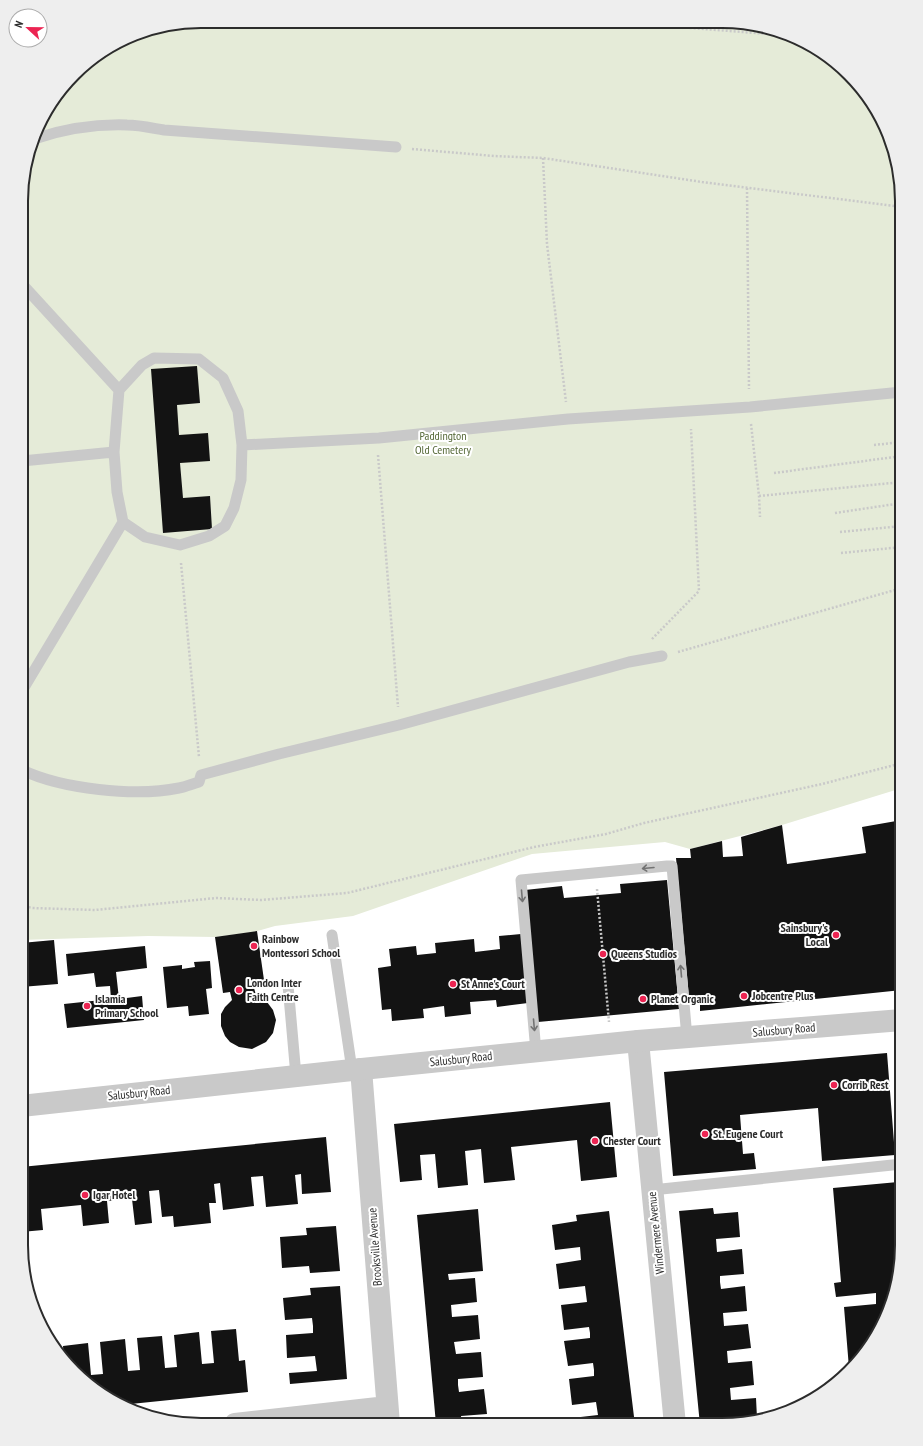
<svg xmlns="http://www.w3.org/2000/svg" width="923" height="1446" font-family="'PT Sans Narrow',sans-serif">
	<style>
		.green { fill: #e5ebd8 }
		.building { fill: #131313 }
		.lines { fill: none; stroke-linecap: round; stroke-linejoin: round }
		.path { stroke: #c9c9c9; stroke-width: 2.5; stroke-dasharray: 2 2; stroke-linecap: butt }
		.service { stroke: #c9c9c9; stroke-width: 11 }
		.minor { stroke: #c9c9c9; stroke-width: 22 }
		.tertiary { stroke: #c9c9c9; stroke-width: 22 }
		.oneway { stroke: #737373 }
		.poi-dot { fill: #ec2452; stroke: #fff; stroke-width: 1.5 }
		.labels { text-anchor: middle; stroke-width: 4; stroke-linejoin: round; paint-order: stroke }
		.park-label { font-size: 12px; fill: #566938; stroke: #fff }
		.poi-label { font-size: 12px; font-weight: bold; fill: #2c2c2c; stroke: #fff; text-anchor: start }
		.street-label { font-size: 12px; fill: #2c2c2c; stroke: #fff }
		.rim { fill: none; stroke: #2c2c2c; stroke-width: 2 }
	</style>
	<rect width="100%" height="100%" fill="#fff"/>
	<!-- green -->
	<path class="green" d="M 201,21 L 745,23 L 791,35 L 832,58 L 865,91 L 888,132 L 902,201 L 902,788 L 782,825 L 690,849 L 665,842 L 532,854 L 353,916 L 275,926 L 254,932 L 215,937 L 148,936 L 21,940 L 23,178 L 40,121 L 82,66 L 133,35 Z"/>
	<!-- building -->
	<path class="building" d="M 197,366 L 200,403 L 177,405 L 179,435 L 208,433 L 210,461 L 180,463 L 183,498 L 210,496 L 212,529 L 163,533 L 151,369 Z
		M 902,820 L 902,990 L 700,1011 L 700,996 L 689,997 L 676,858 L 691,858 L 690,849 L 722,841 L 723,857 L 743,856 L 741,837 L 782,825 L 787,864 L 866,853 L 862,827 Z
		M 667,880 L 679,1009 L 538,1022 L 525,890 L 562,886 L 564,898 L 621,893 L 620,884 Z
		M 257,931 L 265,987 L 254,988 L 256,995 L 267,1002 L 273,1010 L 276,1020 L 273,1033 L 266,1042 L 252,1049 L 239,1047 L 230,1042 L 225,1036 L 221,1026 L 221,1014 L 225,1007 L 232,1000 L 230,992 L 223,993 L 215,937 Z
		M 521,934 L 528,1003 L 497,1007 L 496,1000 L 470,1002 L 471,1014 L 445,1017 L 444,1006 L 423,1009 L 424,1018 L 392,1021 L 391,1009 L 382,1010 L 378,968 L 391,966 L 389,949 L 416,946 L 417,955 L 436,953 L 435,943 L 474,939 L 475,952 L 500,949 L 499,936 Z
		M 54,940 L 58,984 L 21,987 L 21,943 Z
		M 145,946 L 147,968 L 116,972 L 119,999 L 142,996 L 144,1020 L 67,1028 L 64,1004 L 111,999 L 110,986 L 96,987 L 94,973 L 68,976 L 66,954 Z
		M 210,961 L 212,988 L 206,989 L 209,1014 L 189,1016 L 188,1006 L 167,1008 L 163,967 L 182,965 L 182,969 L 195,967 L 194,962 Z
		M 887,1053 L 895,1155 L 822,1161 L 818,1108 L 740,1115 L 743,1154 L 754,1153 L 756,1169 L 673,1176 L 664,1072 Z
		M 610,1102 L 617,1177 L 581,1181 L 577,1140 L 511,1147 L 515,1180 L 484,1183 L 481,1149 L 465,1151 L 468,1185 L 438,1188 L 435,1154 L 420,1155 L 422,1180 L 400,1182 L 394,1124 Z
		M 326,1137 L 331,1192 L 302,1194 L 301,1174 L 295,1175 L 298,1204 L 266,1207 L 263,1176 L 251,1177 L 254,1206 L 223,1210 L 220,1183 L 214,1184 L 216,1203 L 209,1203 L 211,1223 L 174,1227 L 173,1216 L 162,1217 L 159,1190 L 149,1191 L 152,1223 L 135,1225 L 132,1199 L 107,1201 L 109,1223 L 83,1226 L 81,1205 L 41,1209 L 43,1230 L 21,1232 L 21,1167 Z
		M 898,1182 L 902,1219 L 902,1257 L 892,1303 L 871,1345 L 849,1368 L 844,1307 L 876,1304 L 876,1293 L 836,1297 L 834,1283 L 841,1282 L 833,1188 Z
		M 713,1208 L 714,1214 L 738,1212 L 740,1237 L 716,1239 L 717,1252 L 742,1249 L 744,1274 L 720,1276 L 720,1282 L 721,1289 L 745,1286 L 747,1311 L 723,1313 L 724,1326 L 748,1324 L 751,1348 L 727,1351 L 728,1363 L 752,1361 L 754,1385 L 730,1388 L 731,1400 L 756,1398 L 757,1418 L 722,1425 L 700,1425 L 679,1211 Z
		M 478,1209 L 483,1271 L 448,1274 L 449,1280 L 475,1278 L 477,1302 L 451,1305 L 452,1317 L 478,1315 L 480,1339 L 454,1342 L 456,1354 L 481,1352 L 483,1377 L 458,1379 L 458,1385 L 459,1392 L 484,1389 L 487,1414 L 461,1416 L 462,1424 L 436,1424 L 417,1215 Z
		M 609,1211 L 635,1425 L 572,1425 L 572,1418 L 598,1415 L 596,1402 L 572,1405 L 569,1379 L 594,1376 L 594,1370 L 593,1363 L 568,1366 L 564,1341 L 590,1338 L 590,1333 L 589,1327 L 564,1330 L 561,1305 L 587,1302 L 585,1286 L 559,1289 L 556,1264 L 581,1260 L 580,1247 L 555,1250 L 552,1225 L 577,1221 L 576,1215 Z
		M 336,1226 L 340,1271 L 310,1273 L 309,1266 L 282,1268 L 280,1237 L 307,1235 L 306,1228 Z
		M 340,1286 L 347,1379 L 290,1384 L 289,1373 L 317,1371 L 315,1356 L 287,1358 L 286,1335 L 313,1333 L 313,1326 L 312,1318 L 285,1320 L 283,1298 L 311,1295 L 310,1288 Z
		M 236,1329 L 239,1361 L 245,1360 L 248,1392 L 121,1405 L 92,1388 L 64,1360 L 63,1346 L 88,1343 L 91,1375 L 103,1374 L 100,1342 L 125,1339 L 128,1371 L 140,1370 L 137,1338 L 162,1336 L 165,1368 L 177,1367 L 174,1335 L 199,1332 L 202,1364 L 214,1363 L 211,1331 Z"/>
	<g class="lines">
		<!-- path -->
		<path class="path" d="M 614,22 L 794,36
			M 412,149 L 494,156 L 543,158 L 702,182 L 902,207
			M 543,158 L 547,244 L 566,402
			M 747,188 L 749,389
			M 751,424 L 759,496 L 760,517
			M 874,445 L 902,442
			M 378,455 L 398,707
			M 774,473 L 902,456
			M 759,496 L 902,482
			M 835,513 L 902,503
			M 840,532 L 902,526
			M 841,553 L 902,547
			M 181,563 L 199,757
			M 652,639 L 699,591 L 691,429
			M 678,652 L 902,588
			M 597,889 L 609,1022
			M 21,905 L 32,908 L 95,910 L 216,898 L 261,900 L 347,893 L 534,847 L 606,834 L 644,823 L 822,784 L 902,763"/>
		<!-- service -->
		<path class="service" d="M 34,139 C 64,129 95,124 127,125 C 139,125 152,128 164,130 L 396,147
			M 119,390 L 142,365 L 154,358 L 199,359 L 223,378 L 238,411 L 242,445 L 241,480 L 234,508 L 225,526 L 209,536 L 180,545 L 145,537 L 123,522
			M 242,445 L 379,438 L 568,419 L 750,407 L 902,392
			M 22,461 L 114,452
			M 22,691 L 123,522 L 117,492 L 114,452 L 119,390 L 22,284
			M 22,770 C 62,789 135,797 179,788 C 185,787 192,784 199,782 L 201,775 L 279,754 L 399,725 L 629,662 L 662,656
			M 332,935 L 352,1070
			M 288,985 L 296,1076
			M 536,1052 L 521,880 L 667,866 L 672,866 L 687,1038
			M 652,1190 L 902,1164"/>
		<!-- minor -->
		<path class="minor" d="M 638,1041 L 675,1425
			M 361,1069 L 389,1424
			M 235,1424 L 387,1407"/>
		<!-- tertiary -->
		<path class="tertiary" d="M 21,1106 L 352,1070 L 638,1041 L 902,1020"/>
	</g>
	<!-- one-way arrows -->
	<defs><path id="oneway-shaft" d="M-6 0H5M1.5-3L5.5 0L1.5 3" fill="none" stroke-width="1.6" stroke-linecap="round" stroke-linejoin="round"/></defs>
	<g class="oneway">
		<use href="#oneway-shaft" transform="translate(648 868) rotate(175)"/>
		<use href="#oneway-shaft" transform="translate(522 896) rotate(85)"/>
		<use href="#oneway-shaft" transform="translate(681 971) rotate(-95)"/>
		<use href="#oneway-shaft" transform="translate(534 1025) rotate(85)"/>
	</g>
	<!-- markers -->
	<g class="poi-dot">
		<circle cx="836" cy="935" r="4"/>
		<circle cx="254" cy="946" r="4"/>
		<circle cx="603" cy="954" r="4"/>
		<circle cx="453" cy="984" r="4"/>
		<circle cx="239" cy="990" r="4"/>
		<circle cx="744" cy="996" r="4"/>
		<circle cx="643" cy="999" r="4"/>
		<circle cx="87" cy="1006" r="4"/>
		<circle cx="834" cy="1085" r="4"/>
		<circle cx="705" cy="1134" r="4"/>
		<circle cx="595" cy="1141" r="4"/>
		<circle cx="85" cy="1195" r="4"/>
	</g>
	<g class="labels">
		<!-- park labels -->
		<g class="park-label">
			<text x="443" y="440">Paddington<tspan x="443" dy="14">Old Cemetery</tspan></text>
		</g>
		<!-- poi labels -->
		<g class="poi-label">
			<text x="828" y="932" text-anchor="end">Sainsbury's<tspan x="828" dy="14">Local</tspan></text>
			<text x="262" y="943">Rainbow<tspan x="262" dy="14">Montessori School</tspan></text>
			<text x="611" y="958">Queens Studios</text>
			<text x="247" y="987">London Inter<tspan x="247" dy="14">Faith Centre</tspan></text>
			<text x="461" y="988">St Anne's Court</text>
			<text x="752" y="1000">Jobcentre Plus</text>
			<text x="95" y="1003">Islamia<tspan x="95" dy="14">Primary School</tspan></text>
			<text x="651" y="1003">Planet Organic</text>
			<text x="842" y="1089">Corrib Rest</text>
			<text x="713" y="1138">St. Eugene Court</text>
			<text x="603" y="1145">Chester Court</text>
			<text x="93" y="1199">Igar Hotel</text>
		</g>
		<!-- street labels -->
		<g class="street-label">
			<text transform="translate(784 1030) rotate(-5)" y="4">Salusbury Road</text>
			<text transform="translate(461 1059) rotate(-6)" y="4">Salusbury Road</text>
			<text transform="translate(139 1093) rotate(-6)" y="4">Salusbury Road</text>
			<text transform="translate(656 1233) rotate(-96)" y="4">Windermere Avenue</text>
			<text transform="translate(375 1247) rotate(-94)" y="4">Brooksville Avenue</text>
		</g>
	</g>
	<!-- crop -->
	<path d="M0 0H923V1446H0ZM201 28H722A173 173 0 0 1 895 201V1245A173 173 0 0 1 722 1418H201A173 173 0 0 1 28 1245V201A173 173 0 0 1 201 28Z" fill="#eee" fill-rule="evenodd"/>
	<path class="rim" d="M201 28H722A173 173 0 0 1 895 201V1245A173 173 0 0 1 722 1418H201A173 173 0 0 1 28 1245V201A173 173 0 0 1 201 28Z"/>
	<!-- north arrow -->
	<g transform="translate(28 28) rotate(292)"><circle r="19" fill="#ffffff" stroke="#ababab"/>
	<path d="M0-3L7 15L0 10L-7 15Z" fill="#ec2452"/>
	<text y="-6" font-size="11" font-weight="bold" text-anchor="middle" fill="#2c2c2c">N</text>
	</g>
</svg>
